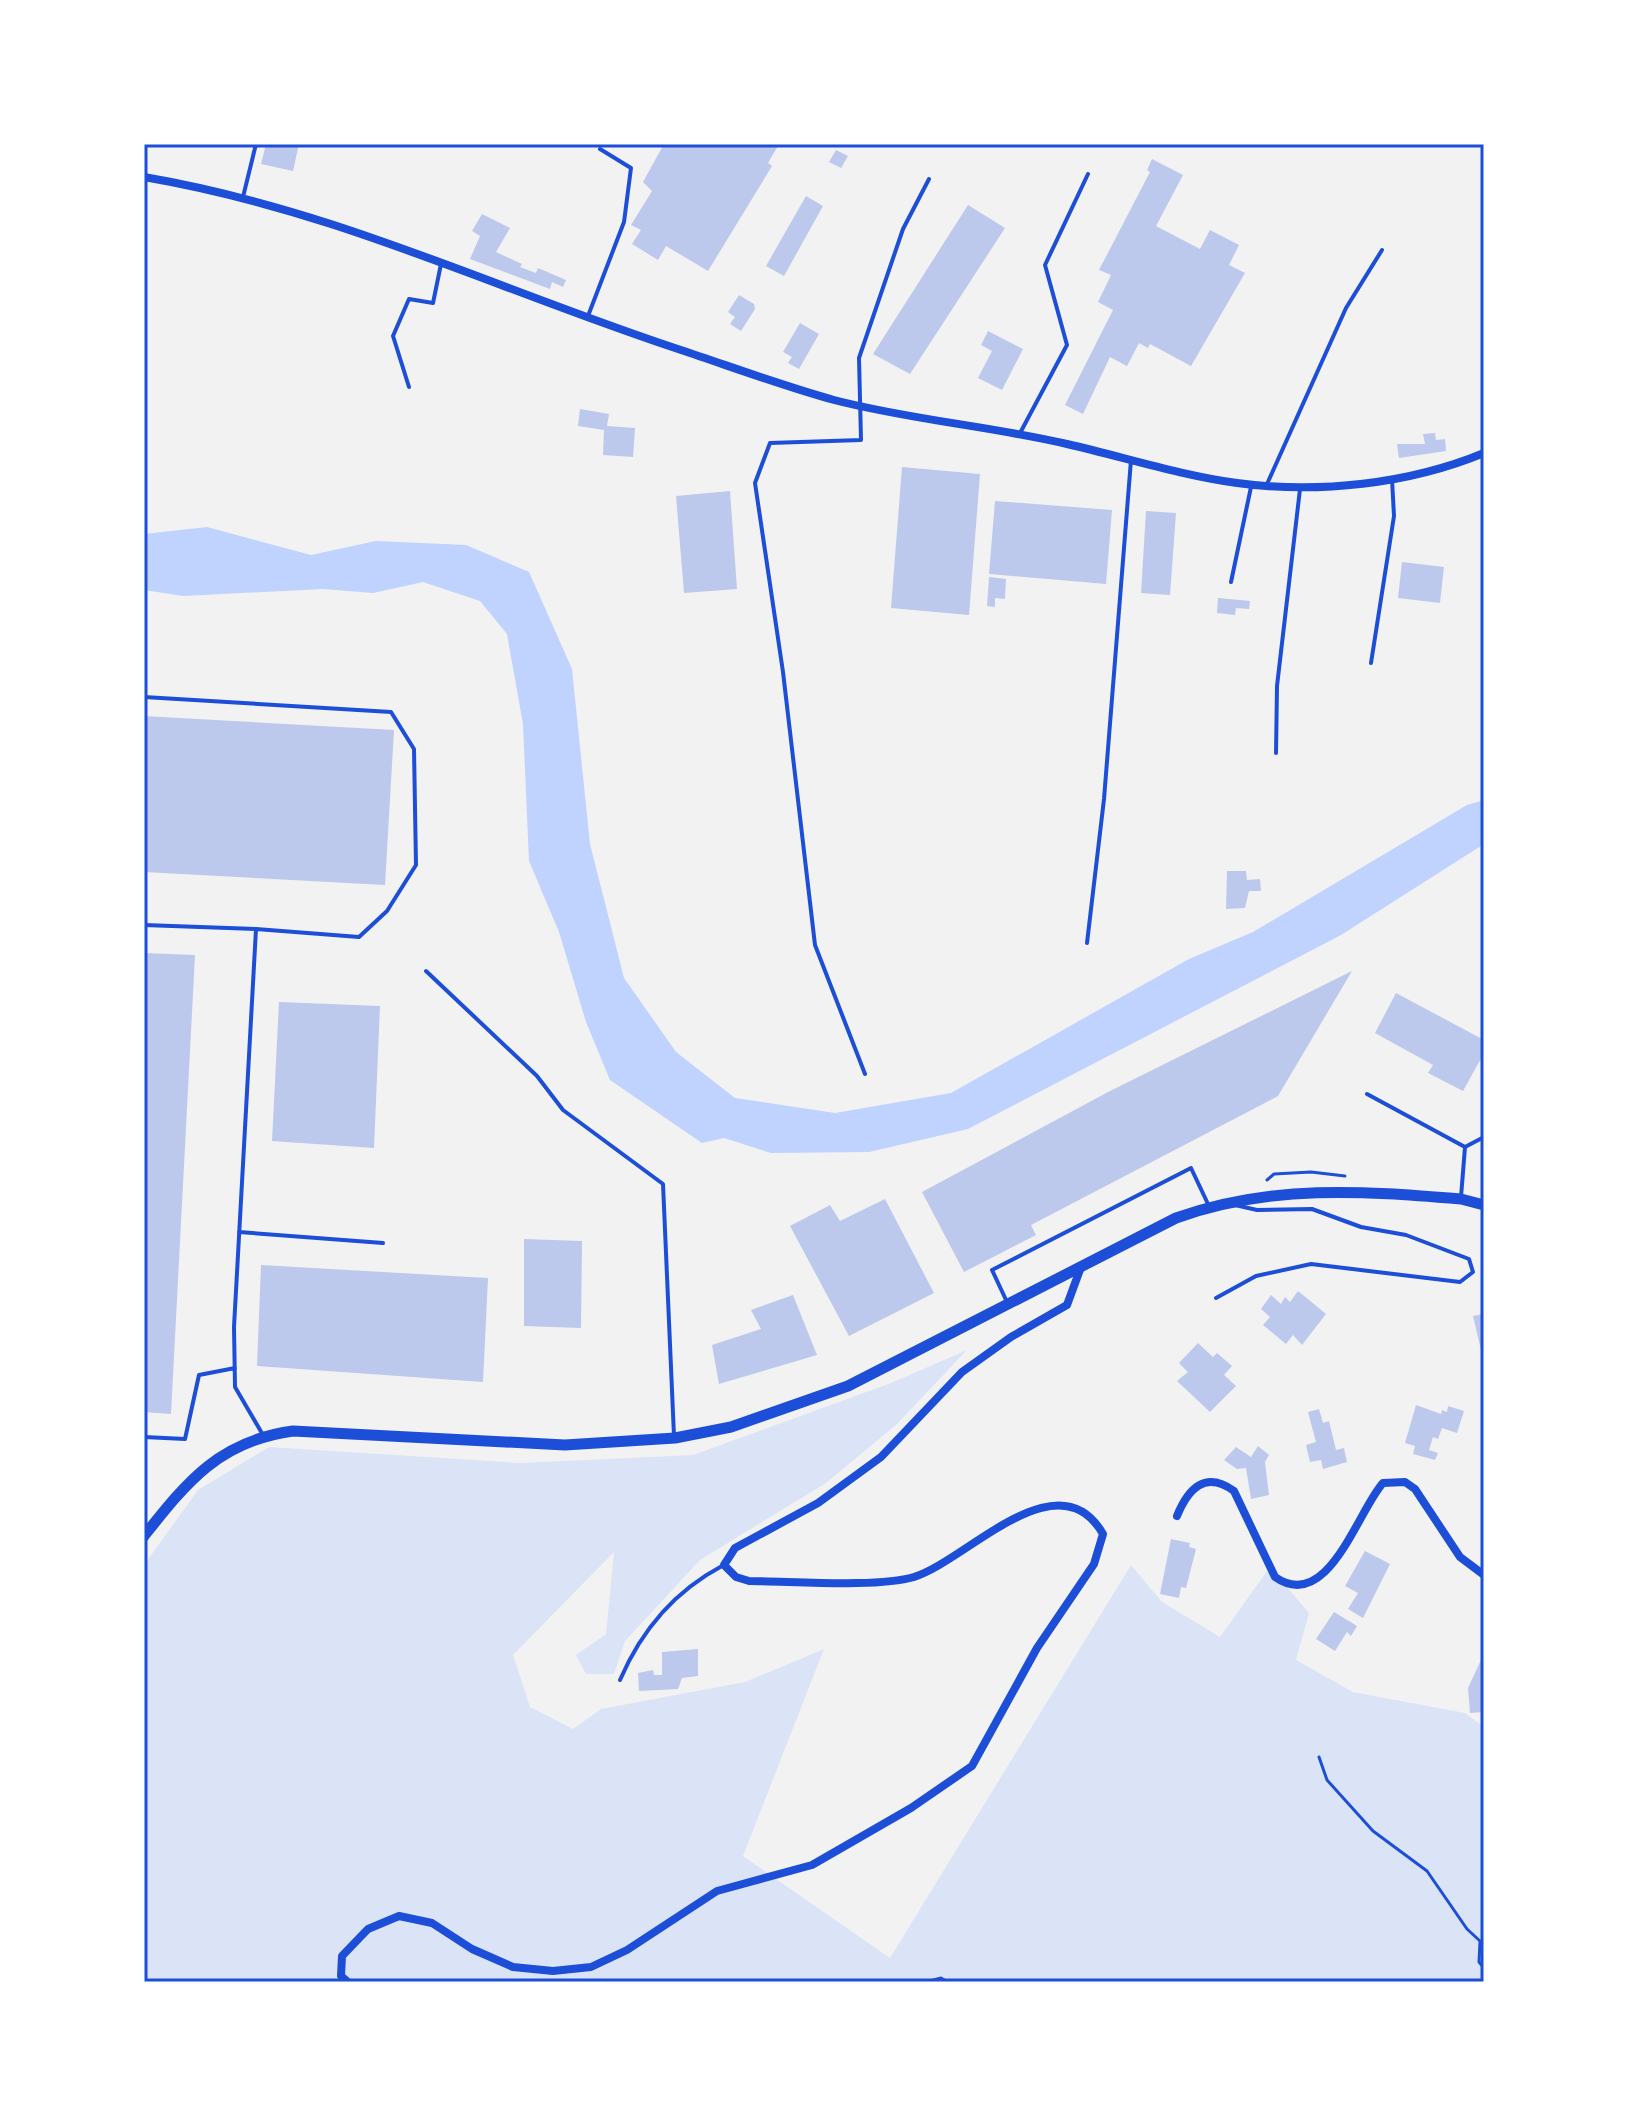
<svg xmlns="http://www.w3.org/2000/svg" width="1628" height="2126" font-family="Georgia,serif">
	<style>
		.green { fill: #dbe4f7 }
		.water { fill: #bfd3fe }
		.building { fill: #bdc9ec }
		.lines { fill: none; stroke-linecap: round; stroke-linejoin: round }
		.path { stroke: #1d4ed8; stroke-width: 3 }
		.service { stroke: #1d4ed8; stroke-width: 4 }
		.minor { stroke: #1d4ed8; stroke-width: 8 }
		.secondary { stroke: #1d4ed8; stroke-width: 11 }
		.neatline { fill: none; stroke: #1d4ed8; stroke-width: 3 }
	</style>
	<rect width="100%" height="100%" fill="#f2f2f2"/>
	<!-- green -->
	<path class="green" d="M 967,1350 L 896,1425 L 826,1483 L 700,1560 L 625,1641 L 614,1674 L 586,1674 L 576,1655 L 606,1634 L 614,1552 L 513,1655 L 530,1707 L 573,1729 L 601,1709 L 745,1682 L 824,1649 L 743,1856 L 890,1958 L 1131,1565 L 1162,1602 L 1220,1637 L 1270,1567 L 1309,1613 L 1296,1660 L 1353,1692 L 1465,1713 L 1484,1727 L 1484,1982 L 144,1982 L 144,1565 L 198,1490 L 269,1447 L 520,1463 L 693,1455 L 891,1383 Z"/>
	<!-- water -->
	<path class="water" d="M 207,527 L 311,555 L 376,541 L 466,545 L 529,572 L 572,669 L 590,844 L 624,978 L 676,1052 L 735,1098 L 835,1113 L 951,1093 L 1189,959 L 1253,932 L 1467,805 L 1484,800 L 1484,844 L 1341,935 L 968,1129 L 869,1152 L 771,1153 L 724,1138 L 702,1143 L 610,1080 L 586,1022 L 559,932 L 529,861 L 523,724 L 507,634 L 480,601 L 423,582 L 373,593 L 323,589 L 183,596 L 144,590 L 144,534 Z"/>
	<!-- building -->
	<path class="building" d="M 266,144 L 299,144 L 293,171 L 261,164 Z
		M 664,144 L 779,144 L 768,163 L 772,166 L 708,271 L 666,246 L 658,260 L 632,244 L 641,230 L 631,225 L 652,191 L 643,182 Z
		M 836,150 L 848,156 L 841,168 L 829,162 Z
		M 1152,159 L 1183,175 L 1156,226 L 1200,249 L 1210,230 L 1239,245 L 1229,265 L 1245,273 L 1191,366 L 1150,344 L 1148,348 L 1139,343 L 1127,366 L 1110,357 L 1083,414 L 1065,405 L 1113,310 L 1098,302 L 1111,275 L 1099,270 L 1150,172 L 1147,170 Z
		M 806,196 L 823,206 L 784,276 L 766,266 Z
		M 968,205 L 1005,228 L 910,374 L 873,354 Z
		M 482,214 L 510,228 L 496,252 L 522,264 L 520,267 L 536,273 L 538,268 L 566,280 L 563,287 L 552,282 L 550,289 L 470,259 L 480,236 L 472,231 Z
		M 739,295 L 754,304 L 755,309 L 741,331 L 730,324 L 735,317 L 728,312 Z
		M 800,323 L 819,334 L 799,369 L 788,363 L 792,357 L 783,352 Z
		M 988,331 L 1023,349 L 1002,390 L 978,378 L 992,351 L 981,345 Z
		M 580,409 L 609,414 L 607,426 L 635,428 L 633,457 L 603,455 L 604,430 L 578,426 Z
		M 1435,433 L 1436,440 L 1445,439 L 1446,451 L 1399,458 L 1397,444 L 1425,444 L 1423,434 Z
		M 902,467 L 980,474 L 969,615 L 891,608 Z
		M 730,491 L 737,589 L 684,593 L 676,496 Z
		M 995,501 L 1112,510 L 1106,584 L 989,574 Z
		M 1146,511 L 1176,513 L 1170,595 L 1141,593 Z
		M 1402,562 L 1444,567 L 1440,603 L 1398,598 Z
		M 989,577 L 1006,579 L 1005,599 L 995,598 L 995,607 L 987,606 Z
		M 1218,598 L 1250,601 L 1249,609 L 1236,608 L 1235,615 L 1217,613 Z
		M 144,716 L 394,730 L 385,885 L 144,872 Z
		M 1227,871 L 1246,871 L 1247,880 L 1260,879 L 1261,891 L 1249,891 L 1245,908 L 1226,909 Z
		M 144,953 L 195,955 L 171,1414 L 144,1412 Z
		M 1352,971 L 1278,1096 L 1031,1225 L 1036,1235 L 964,1272 L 922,1192 L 1110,1091 Z
		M 1396,993 L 1484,1040 L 1484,1053 L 1463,1091 L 1428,1073 L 1433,1065 L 1375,1033 Z
		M 279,1002 L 380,1006 L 374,1148 L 272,1141 Z
		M 885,1199 L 934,1293 L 849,1336 L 790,1226 L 830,1205 L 840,1221 Z
		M 524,1239 L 582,1241 L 581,1328 L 524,1326 Z
		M 261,1265 L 488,1278 L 483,1382 L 257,1366 Z
		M 1298,1291 L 1326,1314 L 1302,1345 L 1293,1335 L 1286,1344 L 1263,1325 L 1270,1317 L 1261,1309 L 1271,1295 L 1281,1304 L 1285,1297 L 1290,1302 Z
		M 793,1295 L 817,1355 L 719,1384 L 712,1345 L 761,1329 L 751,1310 Z
		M 1484,1314 L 1484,1349 L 1481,1350 L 1473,1316 Z
		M 1198,1343 L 1213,1357 L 1217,1353 L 1232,1366 L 1224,1375 L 1236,1386 L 1210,1412 L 1177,1381 L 1188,1372 L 1179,1363 Z
		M 1416,1405 L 1441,1414 L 1442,1410 L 1447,1412 L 1448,1406 L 1464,1411 L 1457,1433 L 1442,1428 L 1438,1439 L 1433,1437 L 1429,1450 L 1438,1453 L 1435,1460 L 1413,1454 L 1415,1446 L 1405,1443 Z
		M 1319,1409 L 1323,1423 L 1329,1421 L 1336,1450 L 1344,1448 L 1347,1462 L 1323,1469 L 1321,1460 L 1310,1462 L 1306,1445 L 1316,1442 L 1308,1412 Z
		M 1258,1446 L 1269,1455 L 1265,1462 L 1269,1495 L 1251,1499 L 1246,1468 L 1237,1469 L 1224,1460 L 1236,1447 L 1251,1457 Z
		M 1171,1539 L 1190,1543 L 1189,1547 L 1196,1549 L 1186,1588 L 1181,1587 L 1179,1598 L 1160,1594 Z
		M 1365,1551 L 1390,1564 L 1363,1618 L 1348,1609 L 1358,1593 L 1345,1586 Z
		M 1334,1612 L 1357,1626 L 1351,1636 L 1347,1632 L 1335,1651 L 1316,1639 Z
		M 698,1649 L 698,1676 L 682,1678 L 678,1689 L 639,1691 L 638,1673 L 653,1670 L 654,1675 L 662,1675 L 662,1652 Z
		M 1481,1660 L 1484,1662 L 1484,1712 L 1470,1713 L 1468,1688 Z"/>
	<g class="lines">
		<!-- path -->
		<path class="path" d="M 1267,1180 L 1274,1174 L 1311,1172 L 1345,1176
			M 1319,1757 L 1327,1780 L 1373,1831 L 1427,1871 L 1467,1929 L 1480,1941
			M 1480,1941 L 1479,1962 L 1484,1968
			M 926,1982 L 941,1978 L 948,1982"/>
		<!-- service -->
		<path class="service" d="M 243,197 L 256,144
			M 588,316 L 624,222 L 631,168 L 600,149
			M 409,387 L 393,336 L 409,299 L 433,303 L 441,264
			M 1019,435 L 1067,345 L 1045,265 L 1088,174
			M 1267,484 L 1346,308 L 1382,250
			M 1231,582 L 1251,487
			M 1371,663 L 1394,516 L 1392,479
			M 144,697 L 391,712 L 414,749 L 416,865 L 387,911 L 359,937 L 256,929
			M 1276,753 L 1277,686 L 1300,489
			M 144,925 L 256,929 L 234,1327 L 235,1387 L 263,1435
			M 1087,943 L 1104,799 L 1131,460
			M 426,971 L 537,1076 L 563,1110 L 663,1184 L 674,1436
			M 865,1074 L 815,945 L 783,672 L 755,483 L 770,443 L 861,440 L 859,358 L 903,229 L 929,179
			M 1367,1094 L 1465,1147
			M 1461,1197 L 1465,1147 L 1484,1137
			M 239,1232 L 383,1243
			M 1216,1298 L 1256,1276 L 1311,1264 L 1460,1282 L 1473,1272 L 1469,1259 L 1406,1235 L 1361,1227 L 1312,1209 L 1257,1210 L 1235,1205
			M 1007,1302 L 992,1270 L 1191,1168 L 1208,1204
			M 144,1437 L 185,1439 L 199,1375 L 235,1368
			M 620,1680 C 641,1631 675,1591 722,1566"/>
		<!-- minor -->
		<path class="minor" d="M 144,177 C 337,210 498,290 681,350 C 732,367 783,386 834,400 C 911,420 990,426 1067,444 C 1124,457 1179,475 1237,483 C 1318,494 1409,484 1484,453
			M 1177,1516 C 1188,1489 1205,1470 1234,1491 L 1275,1577 C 1328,1614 1358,1510 1383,1483 L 1405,1482 L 1415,1489 L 1460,1557 L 1484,1575
			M 348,1982 L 341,1976 L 342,1956 L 368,1929 L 399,1916 L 432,1923 L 472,1949 L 513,1967 L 553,1971 L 591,1967 L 627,1950 L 717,1891 L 812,1865 L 911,1808 L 972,1766 L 1037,1648 L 1094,1564 L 1103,1534 C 1058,1456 966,1561 914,1577 C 877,1588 791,1581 749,1581 L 736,1577 L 724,1565 L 735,1548 L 818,1503 L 881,1457 L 962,1372 L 1011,1337 L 1067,1305 L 1081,1267"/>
		<!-- secondary -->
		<path class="secondary" d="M 144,1536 C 187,1482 219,1441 293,1431 L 565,1445 L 675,1438 L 731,1427 L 848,1386 L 1176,1218 C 1272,1184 1361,1191 1461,1199 L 1484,1205"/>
	</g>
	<!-- border -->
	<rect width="1628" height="2126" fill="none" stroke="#ffffff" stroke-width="292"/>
	<rect x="146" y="146" width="1336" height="1834" class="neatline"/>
</svg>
